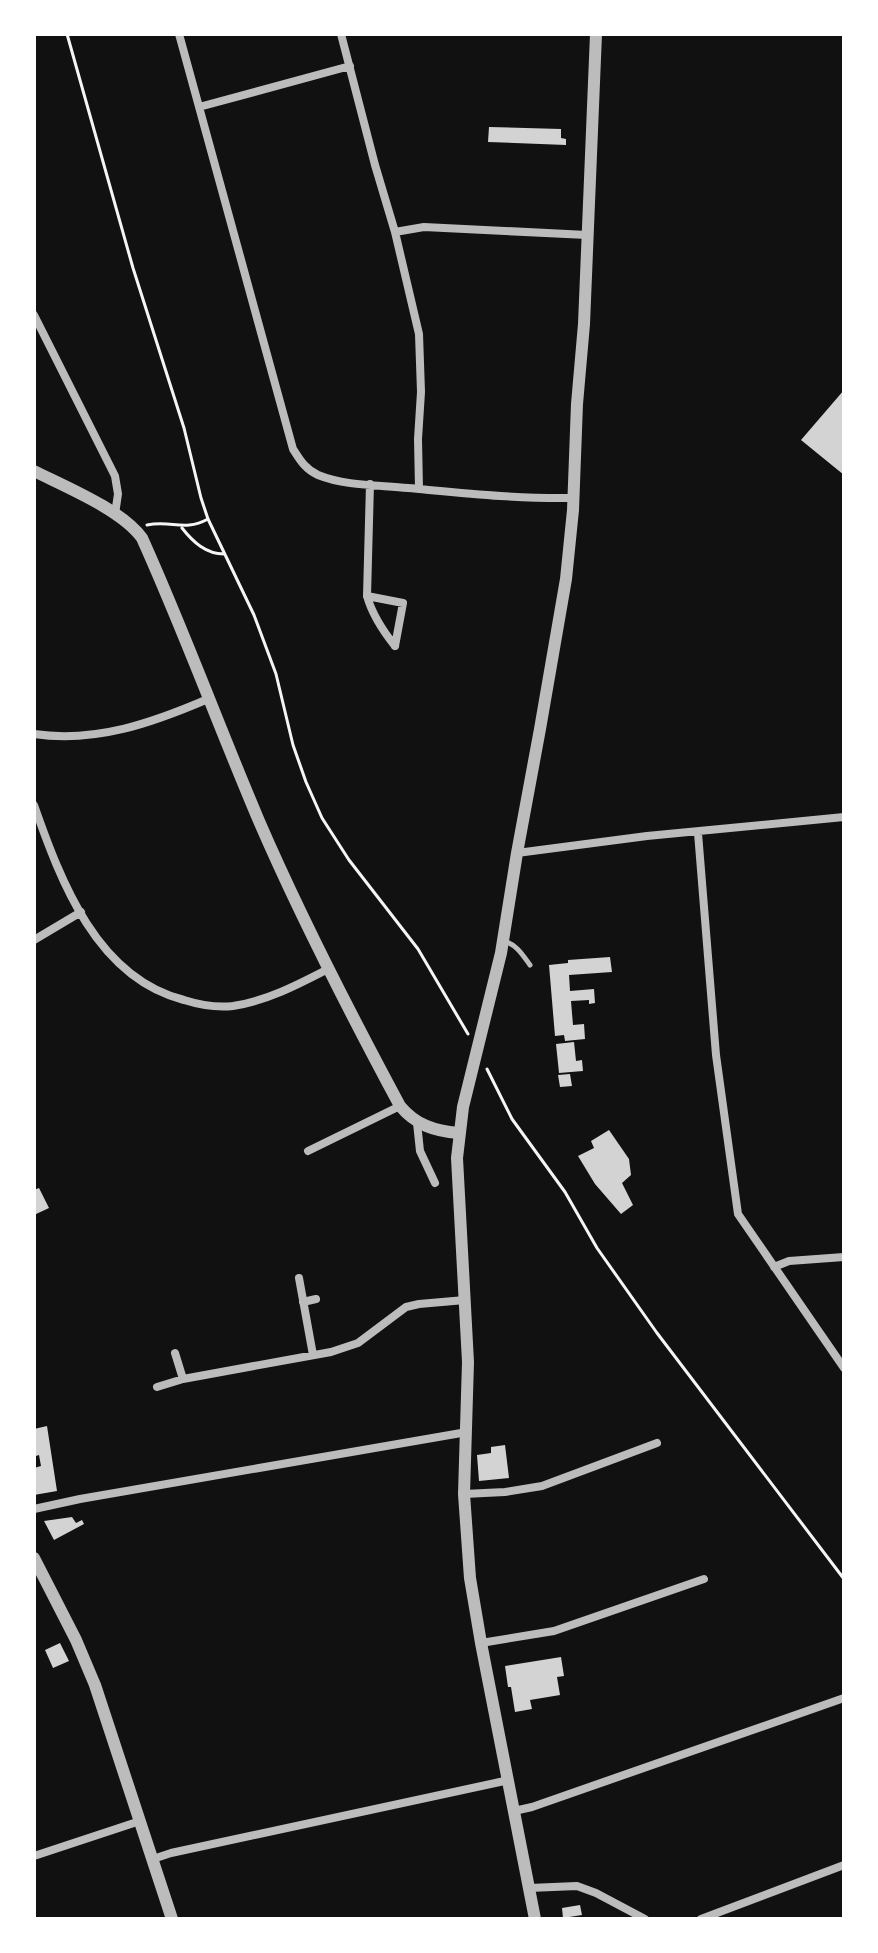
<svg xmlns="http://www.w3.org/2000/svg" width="878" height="1953" font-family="'Work Sans',sans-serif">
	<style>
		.building { fill: #d3d3d3 }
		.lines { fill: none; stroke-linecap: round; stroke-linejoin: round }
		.path { stroke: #f5f5f5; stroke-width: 3 }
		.service { stroke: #bcbcbc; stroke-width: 5 }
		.minor { stroke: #bcbcbc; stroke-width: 8 }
		.tertiary { stroke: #bcbcbc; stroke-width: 12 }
	</style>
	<rect width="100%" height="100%" fill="#111"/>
	<!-- building -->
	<path class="building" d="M 489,127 L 561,129 L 561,138 L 566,139 L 566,145 L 488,142 Z
		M 844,390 L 844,475 L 801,440 Z
		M 610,957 L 612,972 L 569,975 L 570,991 L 594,989 L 595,1003 L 589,1004 L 589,1000 L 571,1001 L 573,1025 L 584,1024 L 585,1039 L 565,1041 L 564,1035 L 555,1036 L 549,965 L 568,963 L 568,960 Z
		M 574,1042 L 576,1061 L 582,1060 L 583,1071 L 559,1073 L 556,1044 Z
		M 570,1074 L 572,1086 L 560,1087 L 558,1075 Z
		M 609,1130 L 629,1159 L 631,1175 L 622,1183 L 633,1205 L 621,1214 L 595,1184 L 578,1156 L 594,1148 L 591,1141 Z
		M 39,1188 L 49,1208 L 34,1215 L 34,1190 Z
		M 47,1426 L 57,1491 L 34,1495 L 34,1468 L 41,1466 L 39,1455 L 36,1456 L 34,1445 L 34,1429 Z
		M 505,1445 L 509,1478 L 479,1481 L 477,1455 L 491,1453 L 491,1447 Z
		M 72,1517 L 76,1523 L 82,1520 L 84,1524 L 54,1540 L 44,1521 Z
		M 60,1643 L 69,1661 L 53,1668 L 45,1650 Z
		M 561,1657 L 564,1676 L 557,1677 L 560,1695 L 530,1700 L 532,1709 L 515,1712 L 511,1687 L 508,1687 L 505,1666 Z
		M 580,1905 L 582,1915 L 563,1918 L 562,1908 Z"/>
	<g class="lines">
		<!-- path -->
		<path class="path" d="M 67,34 L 133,268 L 184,428 L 201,498 L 208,519 L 254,615 L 276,674 L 293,745 L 306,782 L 322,818 L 349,860 L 418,949 L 468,1034
			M 147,525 C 172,520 184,532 208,519
			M 182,528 C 193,542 206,554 224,554
			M 487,1069 L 512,1119 L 565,1192 L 597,1248 L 657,1333 L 844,1579"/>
		<!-- service -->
		<path class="service" d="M 504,941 C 517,945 522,954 530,965"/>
		<!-- minor -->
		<path class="minor" d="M 179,34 L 293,449 C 300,460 305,469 318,475 C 345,486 379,485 408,488 C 463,493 518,499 573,498
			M 341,34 L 375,165 L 395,232 L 419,334 L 421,392 L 418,439 L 419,489
			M 199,107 L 350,66
			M 395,232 L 424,227 L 587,235
			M 34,315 L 115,476 L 118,494 L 115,514
			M 370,484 L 367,596 C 372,614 383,631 395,646
			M 367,596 L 403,603 L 395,646
			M 34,734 C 96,743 152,723 208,699
			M 34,805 C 61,882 97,978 184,1000 C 200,1005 216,1008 233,1006 C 267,1001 299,984 330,968
			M 698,833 L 716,1055 L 738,1214 L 844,1368
			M 517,853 L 647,836 L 844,817
			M 34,940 L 81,912
			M 417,1123 L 420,1151 L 435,1183
			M 308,1151 L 400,1106
			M 774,1267 L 789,1261 L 844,1257
			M 299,1278 L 313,1355
			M 303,1302 L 316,1299
			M 175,1353 L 183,1379
			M 157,1387 L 183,1379 L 331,1352 L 358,1343 L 406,1307 L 419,1304 L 465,1300
			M 464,1494 L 505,1492 L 542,1486 L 657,1443
			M 34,1509 L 80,1499 L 467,1432
			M 481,1643 L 554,1631 L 704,1579
			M 514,1811 L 532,1807 L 844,1698
			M 34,1856 L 140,1821
			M 153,1859 L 171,1853 L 509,1780
			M 529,1888 L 577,1886 L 596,1893 L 645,1919
			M 701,1919 L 844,1865"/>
		<!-- tertiary -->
		<path class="tertiary" d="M 34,471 C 66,487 122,510 142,538 C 184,631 219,727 259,821 C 301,918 350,1013 400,1106 C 416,1125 434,1131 459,1133
			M 34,1558 L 76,1640 L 95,1685 L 172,1919
			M 535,1919 L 481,1643 L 470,1578 L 464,1494 L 468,1362 L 457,1158 L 463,1107 L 501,953 L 517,853 L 540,729 L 566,579 L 573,510 L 577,404 L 584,324 L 596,34"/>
	</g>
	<!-- border -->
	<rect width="878" height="1953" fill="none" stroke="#ffffff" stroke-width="72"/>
</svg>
